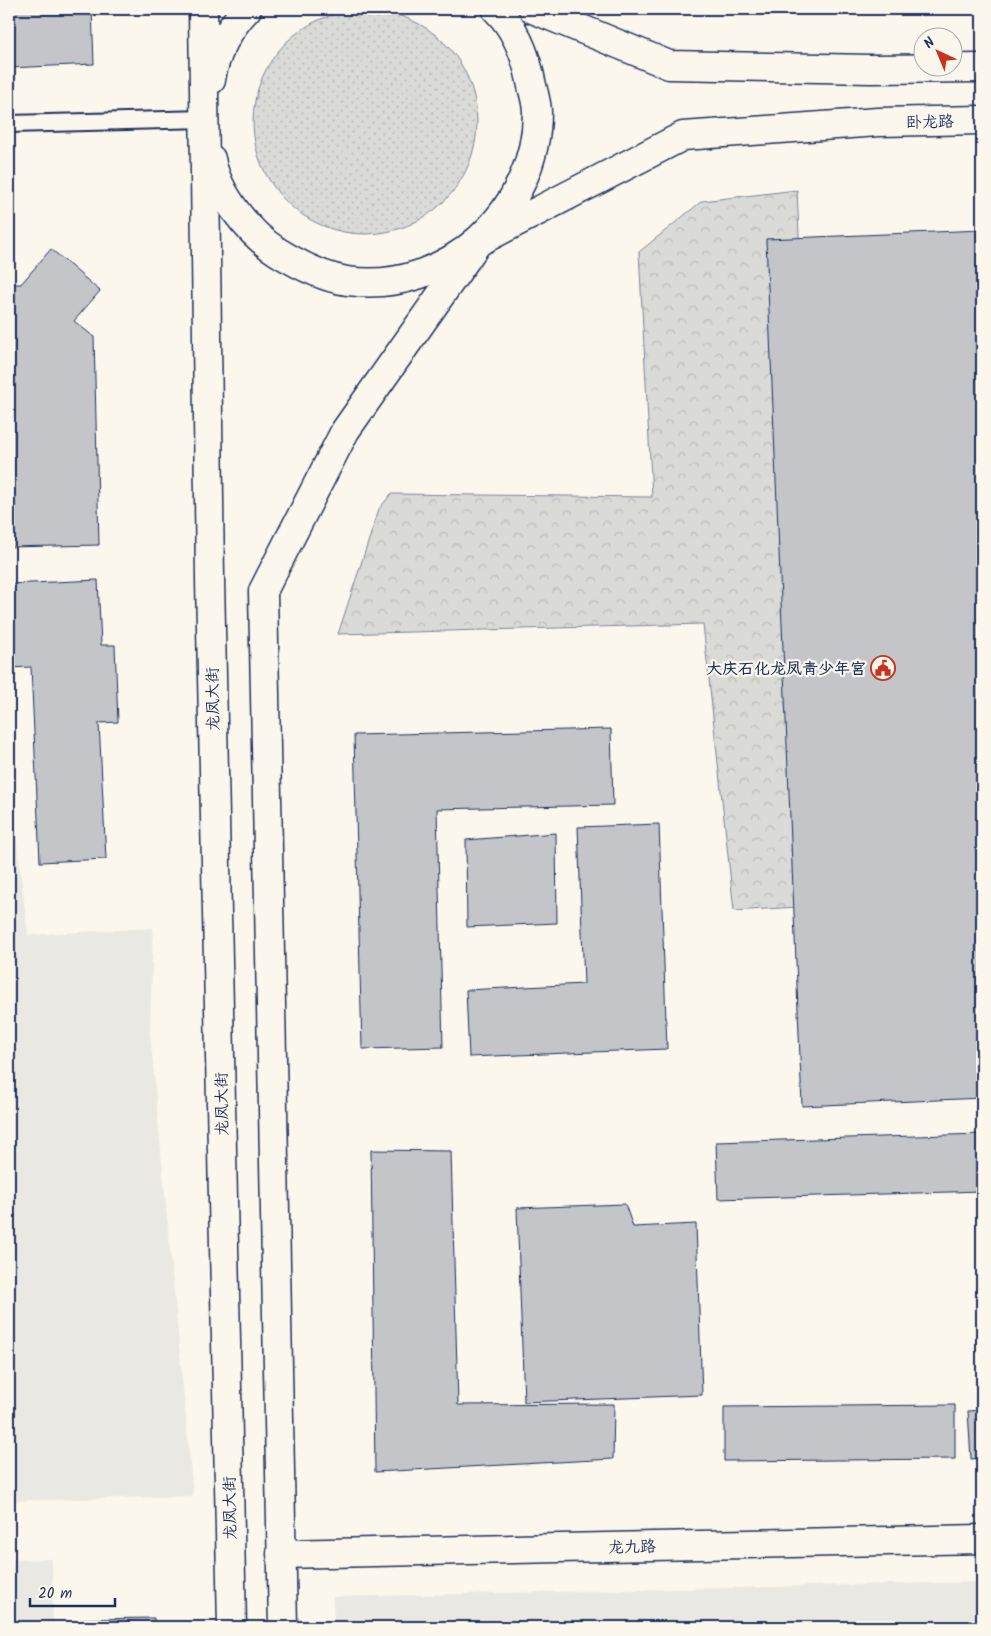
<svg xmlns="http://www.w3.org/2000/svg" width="991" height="1636" font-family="Kalam,'LXGW WenKai TC',sans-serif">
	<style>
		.built { fill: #eae8e2 }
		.grass { fill: url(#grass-dots); stroke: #7a849a }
		.forest { fill: url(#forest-crowns); stroke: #7a849a }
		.building { fill: #c3c5c9; stroke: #1b2f5e }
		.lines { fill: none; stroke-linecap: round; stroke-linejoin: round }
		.lane-casing { stroke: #1b2f5e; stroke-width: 20 }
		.street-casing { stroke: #1b2f5e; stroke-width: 31 }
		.primary-casing { stroke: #1b2f5e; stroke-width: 31 }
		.lane { stroke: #fbf7ec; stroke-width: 16 }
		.street { stroke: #fbf7ec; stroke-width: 28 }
		.primary { stroke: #fbf7ec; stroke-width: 28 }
		.labels { text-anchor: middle; stroke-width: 4.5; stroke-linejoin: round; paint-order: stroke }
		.street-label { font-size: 16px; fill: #1b2f5e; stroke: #fbf7ec }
		.poi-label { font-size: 16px; font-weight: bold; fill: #1b2f5e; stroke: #fbf7ec; text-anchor: end }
	</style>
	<defs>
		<pattern id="grass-dots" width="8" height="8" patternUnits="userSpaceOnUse" patternTransform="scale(1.25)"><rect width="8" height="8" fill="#dadad7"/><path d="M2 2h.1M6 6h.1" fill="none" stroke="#babbbb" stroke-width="1.8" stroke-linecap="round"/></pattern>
		<pattern id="forest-crowns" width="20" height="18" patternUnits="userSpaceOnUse" patternTransform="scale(1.25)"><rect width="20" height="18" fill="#dadad7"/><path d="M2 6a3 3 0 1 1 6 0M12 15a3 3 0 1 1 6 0" fill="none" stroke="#babbbb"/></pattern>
	</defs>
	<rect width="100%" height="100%" fill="#fbf7ec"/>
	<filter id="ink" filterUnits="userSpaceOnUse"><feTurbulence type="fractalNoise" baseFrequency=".02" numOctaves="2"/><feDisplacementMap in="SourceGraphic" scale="10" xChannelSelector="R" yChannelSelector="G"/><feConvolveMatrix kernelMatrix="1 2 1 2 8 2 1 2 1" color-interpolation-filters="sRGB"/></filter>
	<g filter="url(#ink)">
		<!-- built -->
		<path class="built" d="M 9,775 L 28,935 L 153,928 L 150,1033 L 193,1496 L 9,1501 Z
			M 52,1559 L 53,1627 L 9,1627 L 9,1560 Z
			M 982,1582 L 982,1627 L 334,1627 L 333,1597 Z"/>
		<!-- grass -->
		<path class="grass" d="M253 122a112 112 0 1 1 224 0a112 112 0 1 1-224 0Z"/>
		<!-- forest -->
		<path class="forest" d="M 797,190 L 829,905 L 734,911 L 703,624 L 338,634 L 379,509 L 391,494 L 652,497 L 639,252 L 702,201 Z"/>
		<!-- building -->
		<path class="building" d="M 9,9 L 92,9 L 94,64 L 9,68 Z
			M 982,230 L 982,1098 L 802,1106 L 766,239 Z
			M 51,249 L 100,291 L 74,321 L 94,337 L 99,545 L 9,547 L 9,284 L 21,284 Z
			M 98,580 L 101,645 L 115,645 L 118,722 L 99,723 L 106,859 L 40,862 L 31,667 L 9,668 L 9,584 Z
			M 611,729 L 613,805 L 437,809 L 443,1047 L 362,1049 L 354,735 Z
			M 659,824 L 667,1049 L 469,1057 L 466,990 L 584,984 L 578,827 Z
			M 556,833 L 557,923 L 467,927 L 466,840 Z
			M 982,1134 L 982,1191 L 718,1199 L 716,1142 Z
			M 371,1150 L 451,1151 L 458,1405 L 614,1404 L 613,1459 L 375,1472 Z
			M 625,1204 L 633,1227 L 696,1224 L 702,1395 L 524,1402 L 517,1208 Z
			M 955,1405 L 955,1459 L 724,1461 L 724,1407 Z
			M 982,1410 L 982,1458 L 971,1459 L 968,1411 Z
			M 154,1618 L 154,1627 L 84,1627 L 84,1619 Z"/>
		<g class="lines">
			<defs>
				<path id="lane" d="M 9,124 L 205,119"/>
				<path id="street" d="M 281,1554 L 982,1539"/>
				<path id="primary" d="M 203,9 L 210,580 L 232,1627
					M 533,9 L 669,65 L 870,69 L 982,68
					M 211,80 C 214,55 230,26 247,9
					M 211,159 C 217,193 249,234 278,252 C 299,265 322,277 347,281 C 447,295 537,211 537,112 C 537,104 534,94 532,86 C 527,58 516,29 496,9
					M 283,1627 L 263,591 L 345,431 L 478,242 L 683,136 L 878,122 L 982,120"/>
			</defs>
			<!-- lane casing -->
			<use href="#lane" class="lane-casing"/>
			<!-- street casing -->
			<use href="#street" class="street-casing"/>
			<!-- primary casing -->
			<use href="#primary" class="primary-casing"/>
			<!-- lane -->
			<use href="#lane" class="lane"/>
			<!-- street -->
			<use href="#street" class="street"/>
			<!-- primary -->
			<use href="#primary" class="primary"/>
		</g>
	</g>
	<!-- icons -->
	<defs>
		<symbol id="civic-ring" viewBox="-11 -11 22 22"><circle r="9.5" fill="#fbf7ec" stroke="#c8321e" stroke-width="1.5"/><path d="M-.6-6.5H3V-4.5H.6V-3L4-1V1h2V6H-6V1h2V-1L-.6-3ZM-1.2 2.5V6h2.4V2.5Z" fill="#c8321e"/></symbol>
	</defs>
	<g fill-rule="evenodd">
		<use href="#civic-ring" x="869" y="654" width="28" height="28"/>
	</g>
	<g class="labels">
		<!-- street labels -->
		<g class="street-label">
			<text transform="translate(930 121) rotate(-1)" y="6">卧龙路</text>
			<text transform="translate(212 699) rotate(-91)" y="6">龙凤大街</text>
			<text transform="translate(221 1104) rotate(-91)" y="6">龙凤大街</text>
			<text transform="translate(229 1508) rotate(-91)" y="6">龙凤大街</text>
			<text transform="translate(632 1546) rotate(-1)" y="6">龙九路</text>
		</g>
		<!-- poi labels -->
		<g class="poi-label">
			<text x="866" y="674">大庆石化龙凤青少年宫</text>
		</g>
	</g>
	<!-- margin -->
	<rect width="991" height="1636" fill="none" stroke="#fbf7ec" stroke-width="30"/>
	<rect x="15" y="15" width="961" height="1606" fill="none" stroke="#1b2f5e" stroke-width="2" filter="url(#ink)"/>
	<!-- north arrow -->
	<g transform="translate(938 52) rotate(316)"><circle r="24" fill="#fbf7ec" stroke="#a1a7b3"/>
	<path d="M0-4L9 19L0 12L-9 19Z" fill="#c8321e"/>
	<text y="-8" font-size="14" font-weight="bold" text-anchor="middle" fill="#1b2f5e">N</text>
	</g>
	<!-- scale -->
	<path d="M30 1598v8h85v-8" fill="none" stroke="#1b2f5e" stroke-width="2.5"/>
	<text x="38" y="1598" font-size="15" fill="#1b2f5e" stroke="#fbf7ec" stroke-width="4" paint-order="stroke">20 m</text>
</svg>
